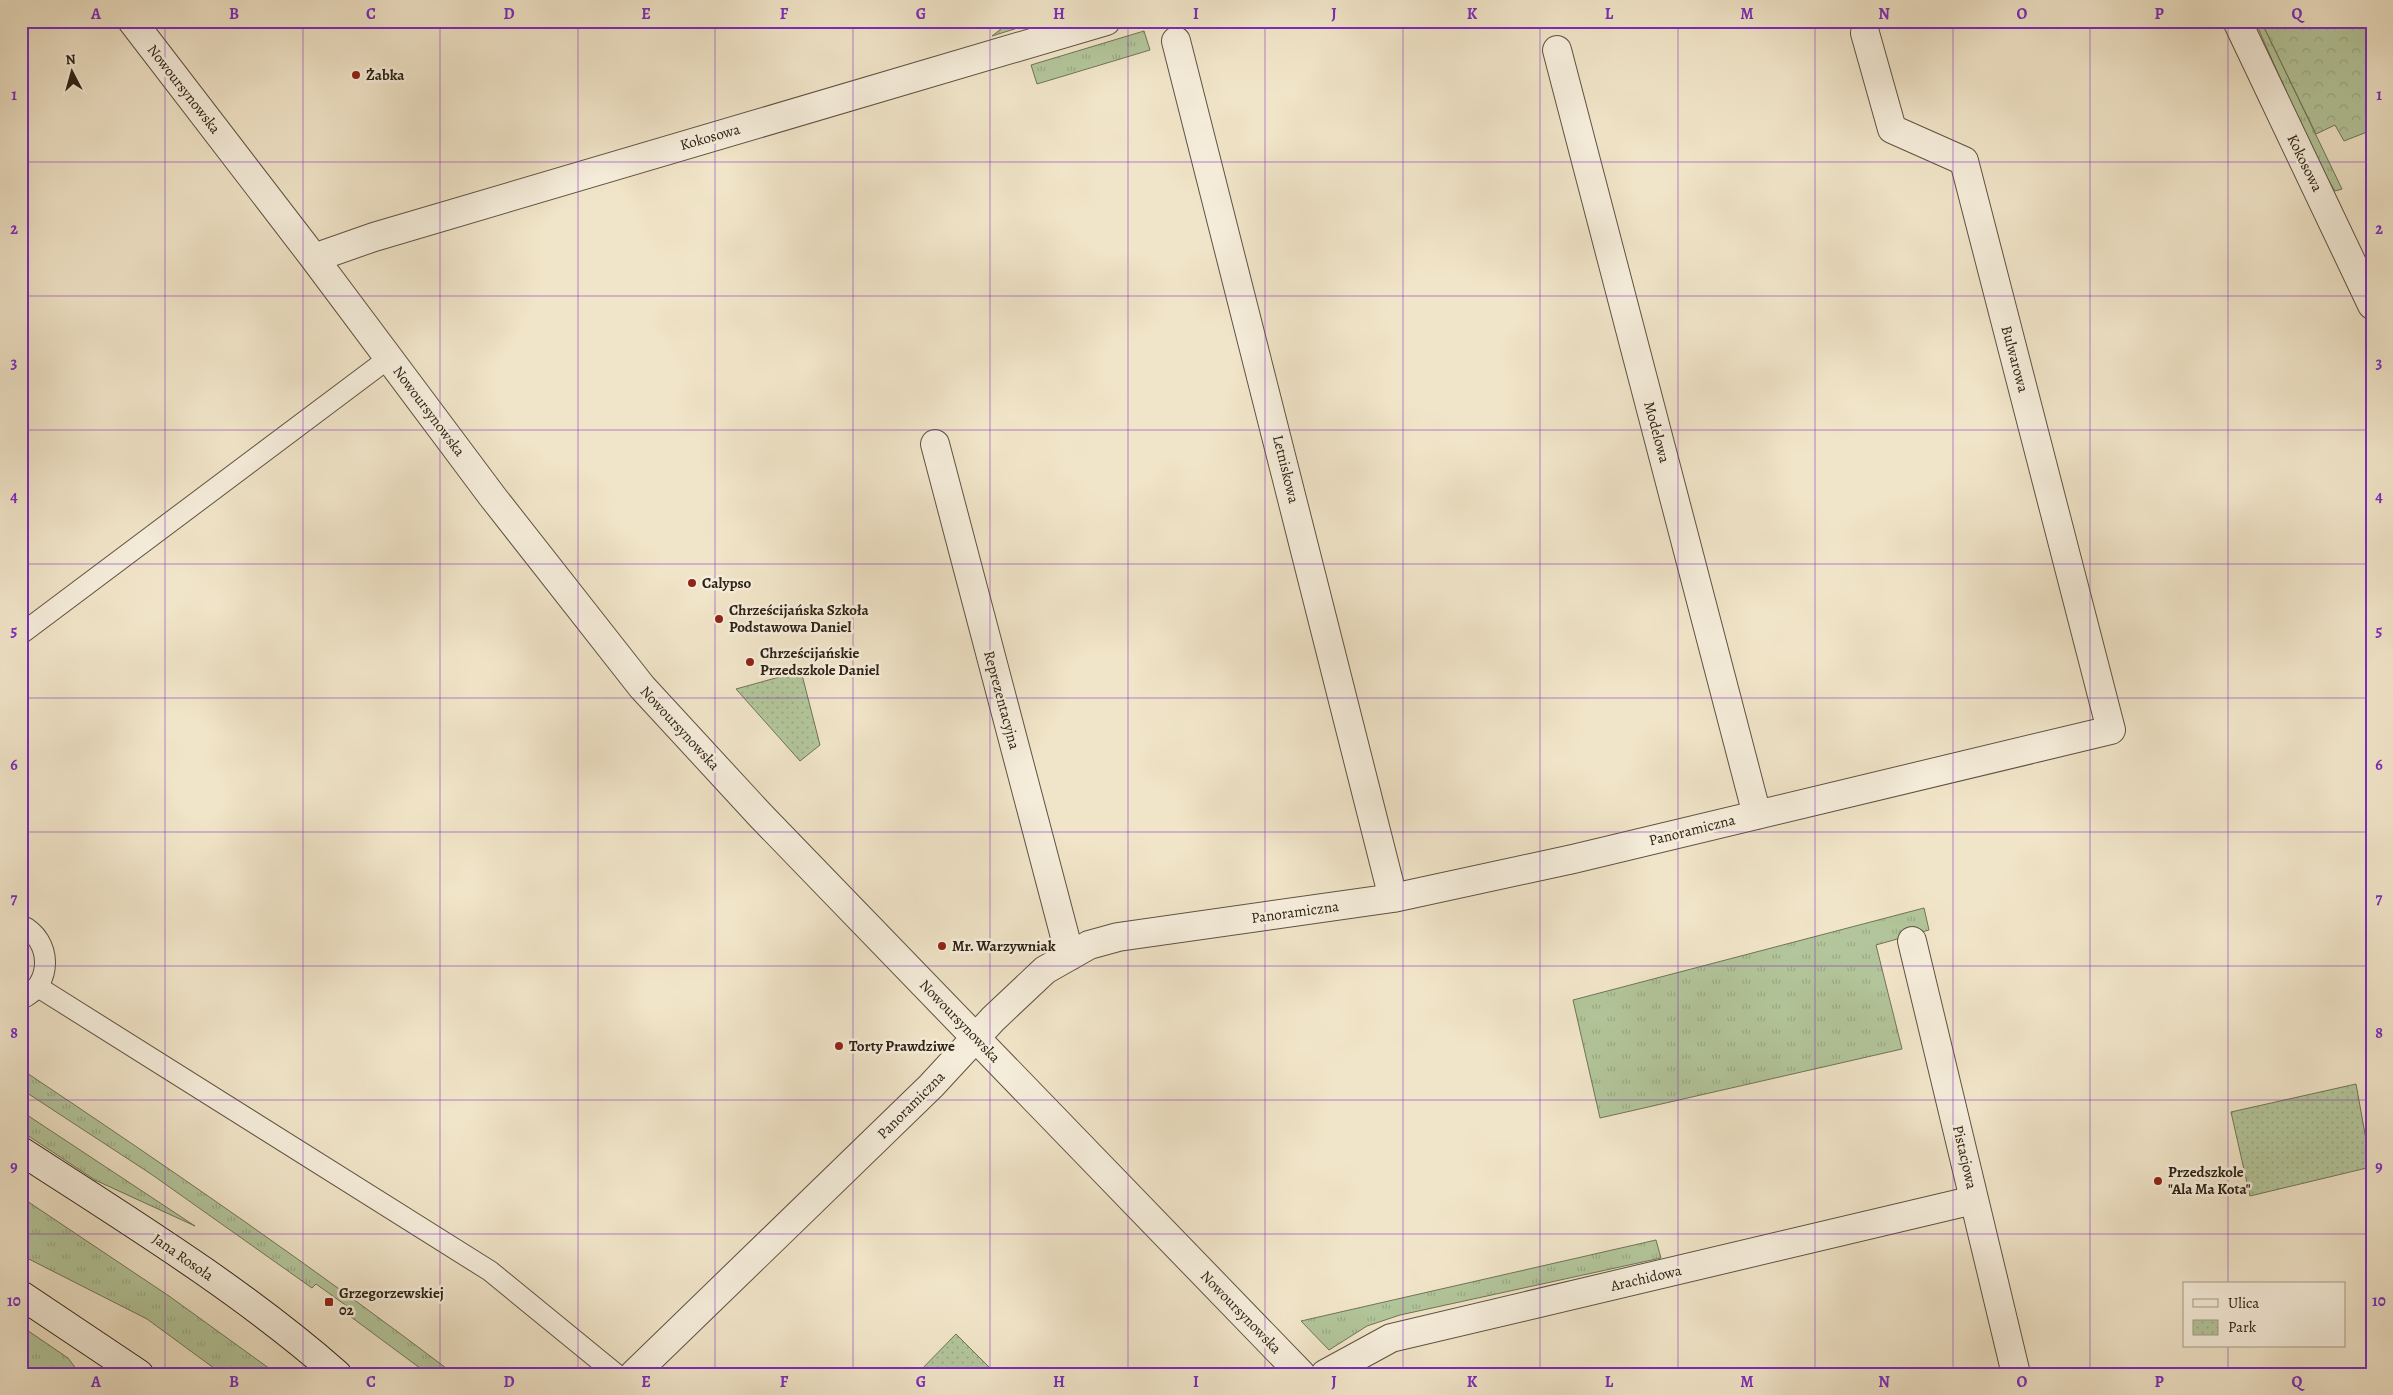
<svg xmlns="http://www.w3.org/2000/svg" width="2393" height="1395" font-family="Alegreya,serif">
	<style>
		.grass { fill: url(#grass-tufts); stroke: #707458 }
		.forest { fill: url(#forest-crowns); stroke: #707458 }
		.park { fill: url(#park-dots); stroke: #707458 }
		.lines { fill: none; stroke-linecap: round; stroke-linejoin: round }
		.lane-casing { stroke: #5e5342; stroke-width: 22 }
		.street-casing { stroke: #5e5342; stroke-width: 30 }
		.secondary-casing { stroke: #2d2215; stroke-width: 30 }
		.lane { stroke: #f6eedc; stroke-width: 20 }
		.street { stroke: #f6eedc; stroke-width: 28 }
		.secondary { stroke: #f6eedc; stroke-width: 28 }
		.grid { fill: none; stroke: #7b2cbf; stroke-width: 1; stroke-opacity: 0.55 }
		.poi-dot { fill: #8f2418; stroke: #f6eedc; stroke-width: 2 }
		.labels { text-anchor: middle; stroke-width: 5; stroke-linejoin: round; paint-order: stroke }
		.poi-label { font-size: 15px; font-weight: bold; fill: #2d2215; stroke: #f6eedc; text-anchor: start }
		.street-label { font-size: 15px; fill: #2d2215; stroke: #f6eedc }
		.neatline { fill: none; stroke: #7b2cbf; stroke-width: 2 }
		.grid-label { font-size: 16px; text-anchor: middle; font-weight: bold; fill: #7b2cbf }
	</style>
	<defs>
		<pattern id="grass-tufts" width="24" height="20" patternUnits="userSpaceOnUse" patternTransform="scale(1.25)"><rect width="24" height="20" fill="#b3c69b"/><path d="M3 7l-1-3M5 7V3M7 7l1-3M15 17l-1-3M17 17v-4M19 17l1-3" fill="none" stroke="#9aaa85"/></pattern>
		<pattern id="forest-crowns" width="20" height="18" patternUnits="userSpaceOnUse" patternTransform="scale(1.25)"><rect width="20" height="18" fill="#b3c69b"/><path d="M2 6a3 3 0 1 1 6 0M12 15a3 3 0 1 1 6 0" fill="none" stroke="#9aaa85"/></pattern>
		<pattern id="park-dots" width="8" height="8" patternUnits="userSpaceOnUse" patternTransform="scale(1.25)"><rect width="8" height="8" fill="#b3c69b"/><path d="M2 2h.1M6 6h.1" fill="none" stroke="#9aaa85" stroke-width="1.8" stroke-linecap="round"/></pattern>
	</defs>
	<rect width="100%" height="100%" fill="#f1e5c9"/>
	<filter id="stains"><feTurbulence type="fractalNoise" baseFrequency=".004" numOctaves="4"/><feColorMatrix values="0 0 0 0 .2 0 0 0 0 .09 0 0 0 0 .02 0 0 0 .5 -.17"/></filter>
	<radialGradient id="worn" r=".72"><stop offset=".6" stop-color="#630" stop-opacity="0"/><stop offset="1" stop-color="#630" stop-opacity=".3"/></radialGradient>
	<!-- grass -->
	<path class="grass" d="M 1011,21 L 1040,21 L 992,36 Z
		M 2255,21 L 2261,21 L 2342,189 L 2335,191 L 2316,160 Z
		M 1144,31 L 1150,50 L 1037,84 L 1031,65 Z
		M 1924,908 L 1929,930 L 1876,945 L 1902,1049 L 1600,1118 L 1573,1000 Z
		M 21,945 C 31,954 30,969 21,978 Z
		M 21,1069 C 168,1167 313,1267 454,1374 L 428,1374 L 347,1314 L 351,1309 L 316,1284 L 312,1288 L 151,1174 L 21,1089 Z
		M 21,1111 L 195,1226 L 95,1180 L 21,1131 Z
		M 21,1197 L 169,1296 L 277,1374 L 222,1374 L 147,1319 L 21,1255 Z
		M 1656,1240 L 1661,1258 L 1400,1315 L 1367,1326 L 1329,1350 L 1301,1321 Z
		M 21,1326 L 68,1358 L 80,1374 L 21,1374 Z"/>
	<!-- forest -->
	<path class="forest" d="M 2261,21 L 2372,21 L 2372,130 L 2344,141 L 2335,125 L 2316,134 Z"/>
	<!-- park -->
	<path class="park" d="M 801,671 L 820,745 L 800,761 L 736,689 Z
		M 2356,1084 L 2371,1167 L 2250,1196 L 2231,1112 Z
		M 956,1334 L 996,1374 L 917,1374 Z"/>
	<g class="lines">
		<defs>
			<path id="lane" d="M 21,634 L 389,358
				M 21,925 C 52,939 54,985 21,999
				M 38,987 L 490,1271 L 616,1374"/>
			<path id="street" d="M 132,21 L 314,258 L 492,496 L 642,687 L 761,816 L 1301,1374
				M 2237,21 L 2372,305
				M 1176,41 L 1393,898
				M 1557,50 L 1757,815
				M 314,258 L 374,237 L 1106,21
				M 935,444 L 1070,956
				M 1912,941 L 2016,1374
				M 634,1374 L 931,1086 L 993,1019 L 1045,970 L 1089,945 L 1118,937 L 1393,898 L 1573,859 L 2111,730 L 1964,161 L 1892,129 L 1865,33
				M 1325,1374 L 1391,1338 L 1974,1200"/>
			<path id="secondary" d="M 21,1151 C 129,1221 240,1289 337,1374
				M 21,1295 L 139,1374"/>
		</defs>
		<!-- lane casing -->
		<use href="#lane" class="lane-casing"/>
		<!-- street casing -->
		<use href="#street" class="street-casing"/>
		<!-- secondary casing -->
		<use href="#secondary" class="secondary-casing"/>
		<!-- lane -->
		<use href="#lane" class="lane"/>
		<!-- street -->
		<use href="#street" class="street"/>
		<!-- secondary -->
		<use href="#secondary" class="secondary"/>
	</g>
	<!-- grid -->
	<path class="grid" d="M 165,21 L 165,1374M 303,21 L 303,1374M 440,21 L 440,1374M 578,21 L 578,1374M 715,21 L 715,1374M 853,21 L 853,1374M 990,21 L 990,1374M 1128,21 L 1128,1374M 1265,21 L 1265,1374M 1403,21 L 1403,1374M 1540,21 L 1540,1374M 1678,21 L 1678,1374M 1815,21 L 1815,1374M 1953,21 L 1953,1374M 2090,21 L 2090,1374M 2228,21 L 2228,1284M 21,162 L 2372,162M 21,296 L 2372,296M 21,430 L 2372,430M 21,564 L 2372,564M 21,698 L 2372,698M 21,832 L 2372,832M 21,966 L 2372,966M 21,1100 L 2372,1100M 21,1234 L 2372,1234M 2228,1346 L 2228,1374"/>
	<!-- markers -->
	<g class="poi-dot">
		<circle cx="356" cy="75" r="5"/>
		<circle cx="692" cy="583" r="5"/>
		<circle cx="719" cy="619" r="5"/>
		<circle cx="750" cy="662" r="5"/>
		<circle cx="942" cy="946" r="5"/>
		<circle cx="839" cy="1046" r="5"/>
		<circle cx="2158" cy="1181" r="5"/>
		<rect x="324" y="1297" width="10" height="10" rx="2.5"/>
	</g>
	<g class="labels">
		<!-- poi labels -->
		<g class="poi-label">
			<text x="366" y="80">Żabka</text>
			<text x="702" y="588">Calypso</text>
			<text x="729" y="615">Chrześcijańska Szkoła<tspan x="729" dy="17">Podstawowa Daniel</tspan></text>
			<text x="760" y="658">Chrześcijańskie<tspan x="760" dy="17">Przedszkole Daniel</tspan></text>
			<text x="952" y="951">Mr. Warzywniak</text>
			<text x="849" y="1051">Torty Prawdziwe</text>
			<text x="2168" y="1177">Przedszkole<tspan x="2168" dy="17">"Ala Ma Kota"</tspan></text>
			<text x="339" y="1298">Grzegorzewskiej<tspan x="339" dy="17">02</tspan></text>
		</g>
		<!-- street labels -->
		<g class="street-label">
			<text transform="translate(184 89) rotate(52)" y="5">Nowoursynowska</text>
			<text transform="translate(710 137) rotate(-16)" y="5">Kokosowa</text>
			<text transform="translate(2305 163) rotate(64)" y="5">Kokosowa</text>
			<text transform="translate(2015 359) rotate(75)" y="5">Bulwarowa</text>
			<text transform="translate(429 411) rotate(53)" y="5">Nowoursynowska</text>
			<text transform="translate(1657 432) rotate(75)" y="5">Modelowa</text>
			<text transform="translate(1286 469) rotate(76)" y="5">Letniskowa</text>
			<text transform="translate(1002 700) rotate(75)" y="5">Reprezentacyjna</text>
			<text transform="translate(680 728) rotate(47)" y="5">Nowoursynowska</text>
			<text transform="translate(1692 830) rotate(-14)" y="5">Panoramiczna</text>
			<text transform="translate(1295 912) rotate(-8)" y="5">Panoramiczna</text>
			<text transform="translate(960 1021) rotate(46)" y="5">Nowoursynowska</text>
			<text transform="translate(911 1105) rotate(-45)" y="5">Panoramiczna</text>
			<text transform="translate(1965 1157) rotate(77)" y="5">Pistacjowa</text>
			<text transform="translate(183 1257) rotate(35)" y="5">Jana Rosoła</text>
			<text transform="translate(1646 1278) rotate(-13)" y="5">Arachidowa</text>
			<text transform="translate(1241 1312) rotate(46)" y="5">Nowoursynowska</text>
		</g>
	</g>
	<!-- margin -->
	<rect width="2393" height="1395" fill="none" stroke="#f1e5c9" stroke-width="55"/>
	<!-- legend -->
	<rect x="2183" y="1282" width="162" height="65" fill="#f6eedc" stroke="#a69c8c"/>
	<rect x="2193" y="1299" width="25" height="8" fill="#f6eedc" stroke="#a69c8c"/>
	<text x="2228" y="1308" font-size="15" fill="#2d2215">Ulica</text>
	<rect x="2193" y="1320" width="25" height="15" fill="url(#park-dots)" stroke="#a69c8c"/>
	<text x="2228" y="1332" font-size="15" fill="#2d2215">Park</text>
	<!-- north arrow -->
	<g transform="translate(72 72) rotate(354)" stroke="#f6eedc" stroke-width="4" paint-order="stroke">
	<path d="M0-4L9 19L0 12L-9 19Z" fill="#2d2215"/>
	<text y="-8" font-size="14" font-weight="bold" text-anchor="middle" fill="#2d2215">N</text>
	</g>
	<rect x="28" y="28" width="2338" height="1340" class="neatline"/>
	<g class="grid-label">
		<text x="96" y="19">A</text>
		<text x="234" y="19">B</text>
		<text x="371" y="19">C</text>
		<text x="509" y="19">D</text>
		<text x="646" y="19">E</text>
		<text x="784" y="19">F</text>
		<text x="921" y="19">G</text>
		<text x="1059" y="19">H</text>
		<text x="1196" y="19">I</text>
		<text x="1334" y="19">J</text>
		<text x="1472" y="19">K</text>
		<text x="1609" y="19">L</text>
		<text x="1747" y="19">M</text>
		<text x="1884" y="19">N</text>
		<text x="2022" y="19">O</text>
		<text x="2159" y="19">P</text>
		<text x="2297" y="19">Q</text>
		<text x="14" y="100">1</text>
		<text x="2379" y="100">1</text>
		<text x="14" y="234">2</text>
		<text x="2379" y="234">2</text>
		<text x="14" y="368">3</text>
		<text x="2379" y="368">3</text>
		<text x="14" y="502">4</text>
		<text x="2379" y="502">4</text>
		<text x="14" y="636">5</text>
		<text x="2379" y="636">5</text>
		<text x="14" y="770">6</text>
		<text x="2379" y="770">6</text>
		<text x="14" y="904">7</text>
		<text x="2379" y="904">7</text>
		<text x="14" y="1038">8</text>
		<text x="2379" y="1038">8</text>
		<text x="14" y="1172">9</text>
		<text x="2379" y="1172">9</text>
		<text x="14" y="1306">10</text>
		<text x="2379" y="1306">10</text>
		<text x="96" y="1387">A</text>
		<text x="234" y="1387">B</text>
		<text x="371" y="1387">C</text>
		<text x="509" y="1387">D</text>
		<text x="646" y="1387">E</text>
		<text x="784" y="1387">F</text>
		<text x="921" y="1387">G</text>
		<text x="1059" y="1387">H</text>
		<text x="1196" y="1387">I</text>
		<text x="1334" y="1387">J</text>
		<text x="1472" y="1387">K</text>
		<text x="1609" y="1387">L</text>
		<text x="1747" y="1387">M</text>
		<text x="1884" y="1387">N</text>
		<text x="2022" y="1387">O</text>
		<text x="2159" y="1387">P</text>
		<text x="2297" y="1387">Q</text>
	</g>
	<rect width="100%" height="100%" filter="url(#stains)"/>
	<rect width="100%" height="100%" fill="url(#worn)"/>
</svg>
